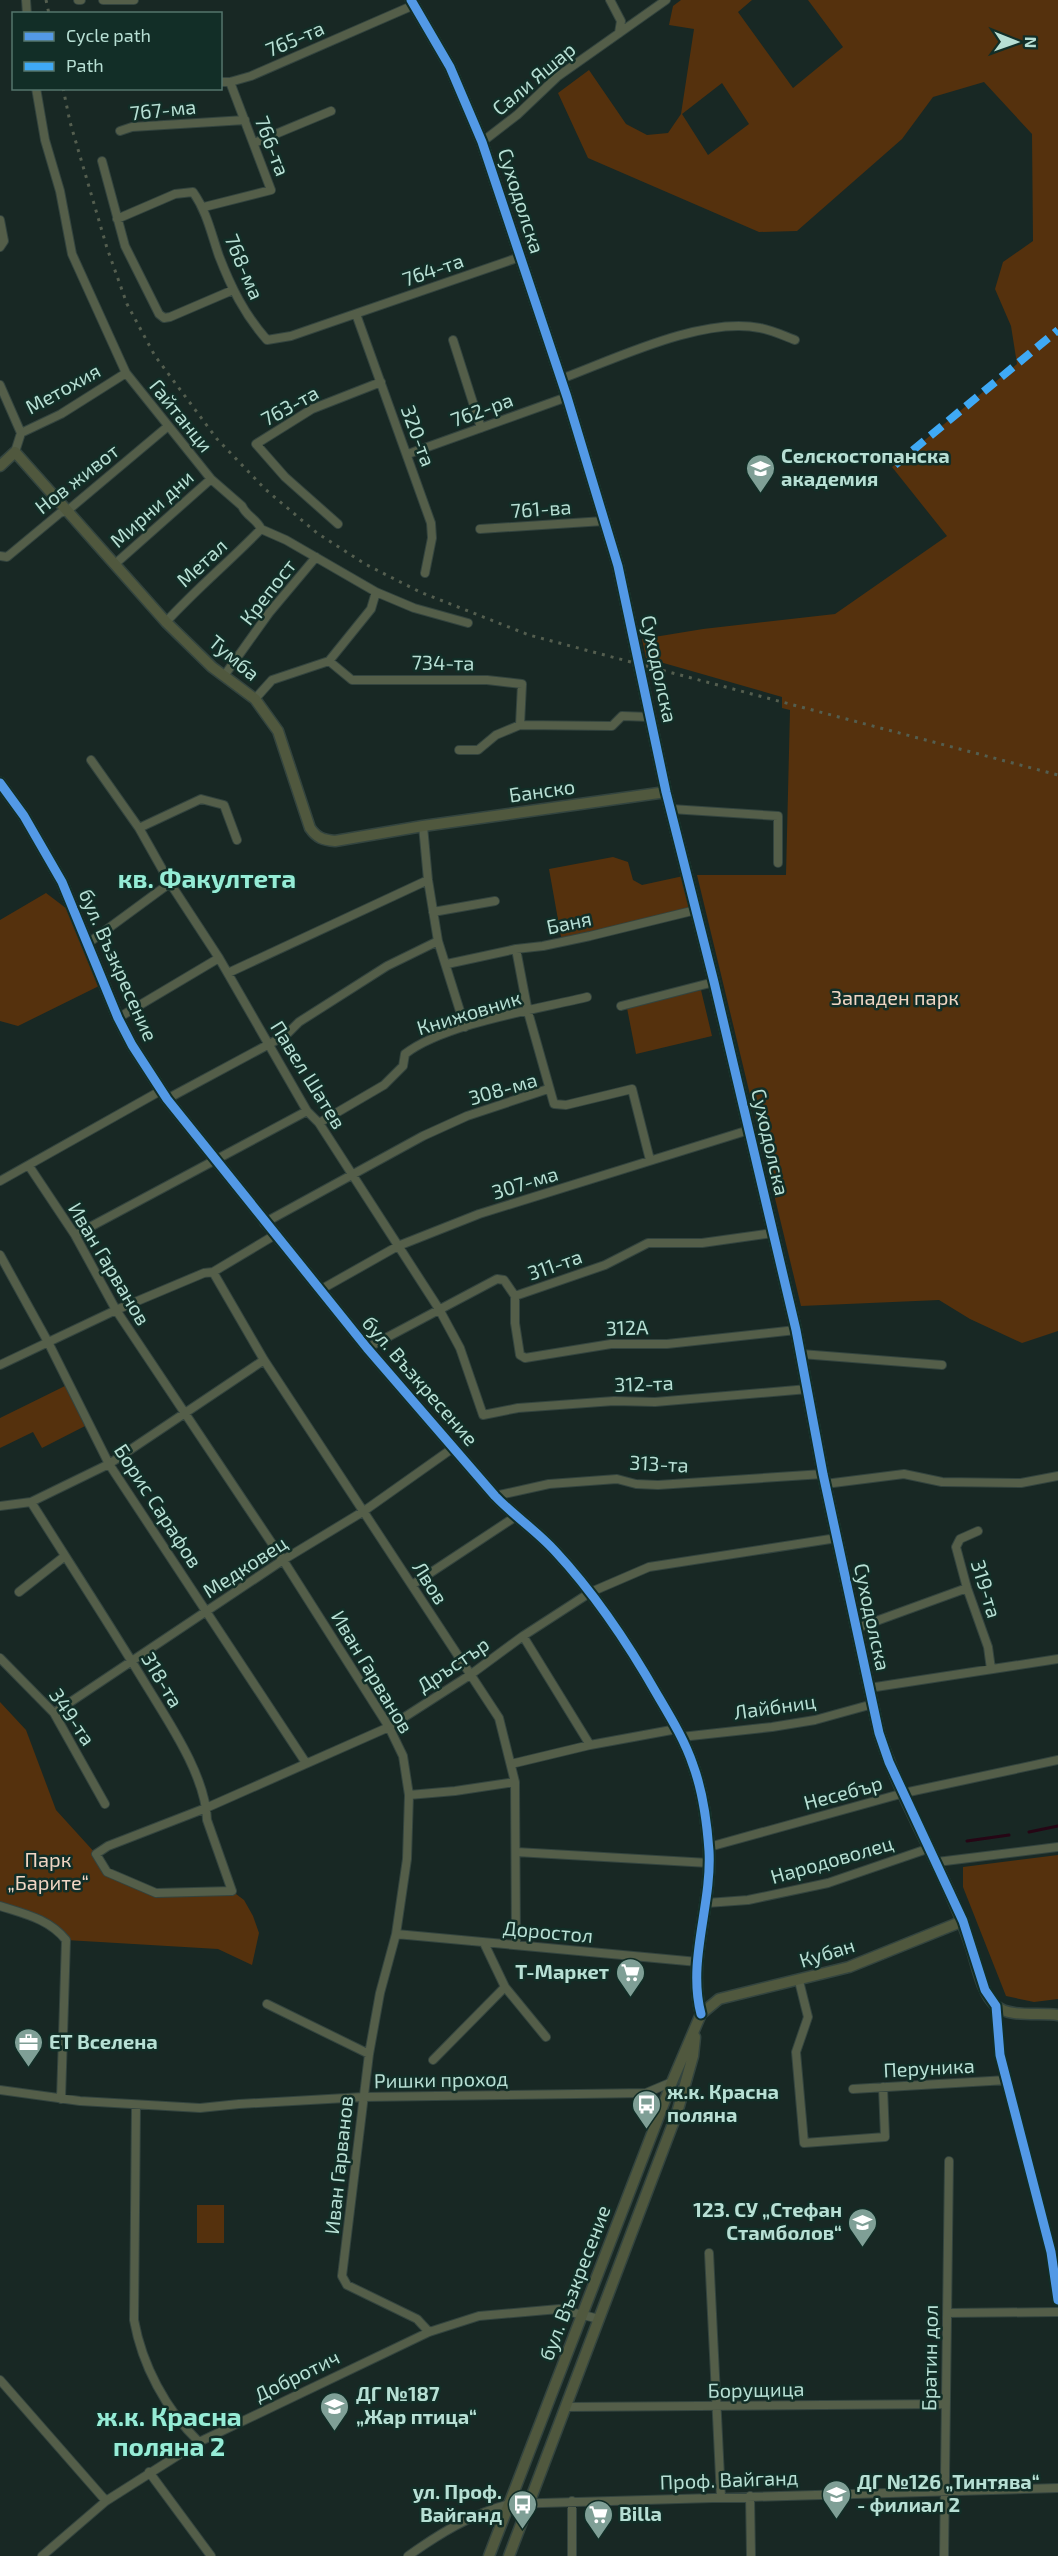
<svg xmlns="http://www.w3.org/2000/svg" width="1058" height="2556" font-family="'Exo 2',sans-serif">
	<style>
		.green { fill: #55310d; fill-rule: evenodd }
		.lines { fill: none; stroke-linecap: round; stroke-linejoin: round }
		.stream { stroke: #260615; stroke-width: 3 }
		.street-casing { stroke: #33443f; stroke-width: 10 }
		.secondary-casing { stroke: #33443f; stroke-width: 13 }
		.street { stroke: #545e49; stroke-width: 8 }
		.secondary { stroke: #50583e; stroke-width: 10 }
		.rail { stroke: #545e4f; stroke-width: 3; stroke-dasharray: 3 6; stroke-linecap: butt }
		.quiet { stroke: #3fa9f5; stroke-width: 8; stroke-dasharray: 15 8; stroke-linecap: butt }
		.cycleway-casing { stroke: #122e27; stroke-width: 13 }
		.cycleway { stroke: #5399e6; stroke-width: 9 }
		.labels { text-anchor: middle; stroke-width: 5; stroke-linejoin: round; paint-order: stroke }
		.street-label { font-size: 20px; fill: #b7dfd4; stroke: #122e27 }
		.poi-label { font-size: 20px; font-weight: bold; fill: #b7dfd4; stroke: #122e27; text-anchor: start }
		.park-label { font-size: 20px; fill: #f1d6c4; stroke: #122e27 }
		.district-label { font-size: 26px; font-weight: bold; fill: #95ecd6; stroke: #122e27 }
	</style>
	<rect width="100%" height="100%" fill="#182824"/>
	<!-- green -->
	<path class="green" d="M 681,0 L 752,0 L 738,12 L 793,88 L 843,47 L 808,0 L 1058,0 L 1058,1331 L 1022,1343 L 970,1319 L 939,1300 L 801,1306 L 697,875 L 786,875 L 790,710 L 782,708 L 782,697 L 646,658 L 642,639 L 703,629 L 835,614 L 947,536 L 892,467 L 1017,364 L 1011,326 L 995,289 L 1003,262 L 1033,241 L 1032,134 L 984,82 L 933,97 L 902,139 L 797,231 L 759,232 L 588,158 L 558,93 L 589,70 L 626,124 L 647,135 L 668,133 L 681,114 L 694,29 L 669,25 L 673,6 ZM 722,83 L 749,124 L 708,155 L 682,114 Z
		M 613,857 L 628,862 L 633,880 L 642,885 L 688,875 L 696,910 L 562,942 L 549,869 Z
		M 46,893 L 75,915 L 103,984 L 18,1026 L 0,1021 L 0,920 Z
		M 701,990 L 712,1036 L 636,1054 L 627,1008 Z
		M 69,1384 L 89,1424 L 42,1448 L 33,1432 L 0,1448 L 0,1418 Z
		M 0,1702 L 26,1730 L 56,1810 L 96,1854 L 107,1872 L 156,1893 L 232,1891 L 244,1900 L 253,1916 L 259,1933 L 252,1965 L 218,1949 L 66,1940 L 56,1928 L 0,1906 Z
		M 1058,1855 L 1058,1999 L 1034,2002 L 1006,1996 L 963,1887 L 963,1867 Z
		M 197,2205 L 224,2205 L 224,2243 L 197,2243 Z"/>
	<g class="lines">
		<!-- stream -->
		<path class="stream" d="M 1029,1832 L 1058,1826
			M 967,1841 L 1009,1835"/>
		<defs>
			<path id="street" d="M 26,0 L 27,14
				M 78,0 L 81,0
				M 103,0 L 134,0
				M 610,0 L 621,21 L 619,33
				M 220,82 L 230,82 L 251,76 L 414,5
				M 36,88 L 45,140 L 60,191 L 72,254 L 126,373 L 211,479 L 242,506 C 246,516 257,519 261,529 L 286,540 L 376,592 L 414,608 L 468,623
				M 120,131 L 132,127 L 245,120
				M 482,142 L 517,115 L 557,77 L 666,0
				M 254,143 L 331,111
				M 102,161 L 125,246 L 159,314 L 164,318 L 170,317 L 233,290
				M 204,207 L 271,190 L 230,82
				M 117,219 L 175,194 L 193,192 C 207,212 211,233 219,256 C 231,287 244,314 267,340 L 291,336 L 520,257
				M 0,220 L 4,241 L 0,247
				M 356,314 L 431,523 L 432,538 L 425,573
				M 453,340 L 481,428
				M 561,379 C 615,359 703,316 760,328 C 772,330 784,336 795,340
				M 0,385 L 21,433
				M 15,452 L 21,433 L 61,414 L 126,373
				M 408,454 L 567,397
				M 338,524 L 285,477 L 256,444 L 312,409 L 381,382
				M 480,529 L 604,521
				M 0,556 L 7,557 L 60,513 L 67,511 L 167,427
				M 115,564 L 211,479
				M 166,622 C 196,589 230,561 261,529
				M 329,661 L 352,680 L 487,680 L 522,684 L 520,725
				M 224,676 L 269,613 L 316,557
				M 255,699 L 272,680 L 329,661 L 371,609 L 376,592
				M 459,750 L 478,750 L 496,735 L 520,725 L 612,726 L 622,716 L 650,717
				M 91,760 L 139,828 L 170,883 L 219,958 L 307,1111 L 319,1123 L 439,1309 L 460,1348 L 483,1415 L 518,1408 L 614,1401 L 655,1402 L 808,1389
				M 671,809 L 778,816 L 778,863
				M 423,826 L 428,880 L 438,941 L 465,1027
				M 139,828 L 201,799 L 224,805 L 237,840
				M 433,912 L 495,901
				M 87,944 L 170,883
				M 516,949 L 528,1012 L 554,1104 L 566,1105 L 632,1089 L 650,1160
				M 447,964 L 516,949 L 543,946 L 590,936 L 696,910
				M 228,973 L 428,880
				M 621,1006 L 714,982
				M 118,1018 L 219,958
				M 167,1099 L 286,1035 L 299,1022 L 387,966 L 438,941
				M 319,1123 L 384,1085 L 403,1066 L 405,1054 C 443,1024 538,1009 587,997
				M 29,1166 L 75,1235 L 116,1310 L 283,1560 L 389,1727 L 403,1756 L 409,1795 L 407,1859 L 396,1934 L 380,1993 L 369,2054 L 342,2276 L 347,2285 L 417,2319 L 429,2332
				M 0,1181 L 162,1090
				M 264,1223 L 423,1136 L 467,1116 L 548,1089
				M 75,1235 L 307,1111
				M 0,1255 L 48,1342 L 109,1464 L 306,1763
				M 213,1272 L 264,1360 L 499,1718 L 515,1782 L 516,1944
				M 320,1290 L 398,1246 L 479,1214 L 749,1130
				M 515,1296 L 515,1323 L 520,1355 L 525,1358 L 611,1344 L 667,1344 L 796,1330
				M 515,1296 L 605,1265 L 648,1243 L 702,1243 L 773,1233
				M 367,1348 L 497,1279 L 504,1280 L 515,1296
				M 801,1354 L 942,1365
				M 0,1365 L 116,1310 L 204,1273 L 213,1272 L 275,1235
				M 825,1484 L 904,1474 L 942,1482 L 1021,1483 L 1058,1476
				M 495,1496 L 549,1484 L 617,1479 L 636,1484 L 658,1485 L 823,1474
				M 31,1502 C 70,1564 110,1625 148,1688 C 170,1724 206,1777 207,1820 L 232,1891 L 156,1893 L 107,1872 L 96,1854 L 108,1846 L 206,1808 L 389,1727 L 470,1675 L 523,1636 L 591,1592 L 649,1567 L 837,1538
				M 0,1506 L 31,1502 L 109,1464 L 264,1360
				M 978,1531 L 960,1539 L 956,1547 L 967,1588 L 988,1647 L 991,1669
				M 412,1585 L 515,1517
				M 19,1592 L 65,1556
				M 857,1628 L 967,1588
				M 523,1636 L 590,1745
				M 0,1658 L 54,1713 L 105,1804
				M 869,1688 L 1058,1659
				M 54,1713 L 283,1560 L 364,1511 L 453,1448
				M 681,1737 L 772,1727 L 815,1720 L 873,1704
				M 511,1764 L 590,1745 L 677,1729
				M 409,1795 L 455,1791 L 515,1782
				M 709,1847 L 904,1793 L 1058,1760
				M 516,1852 L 709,1863
				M 937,1862 L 1058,1847
				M 707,1903 L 748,1900 L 828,1883 L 930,1848
				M 0,1906 C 25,1914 49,1919 66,1940 L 61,2099
				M 396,1934 L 698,1962
				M 799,1981 L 808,2017 L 796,2052 L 804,2143 L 885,2137 L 883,2087
				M 505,1987 L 546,2037
				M 267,2004 L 369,2054
				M 996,2006 L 1000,2055 L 1051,2252 L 1058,2300
				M 433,2060 L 505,1987 L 484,1943
				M 853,2089 L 1007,2080
				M 0,2090 L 80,2101 L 200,2108 L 239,2104 L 363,2097 L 646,2093 L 672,2082
				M 136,2106 L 134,2320 C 142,2365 166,2410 199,2442
				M 709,2253 L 721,2497
				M 947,2313 L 1058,2312
				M 0,2380 L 106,2501
				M 566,2407 L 946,2404
				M 149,2472 L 211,2556
				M 750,2496 L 751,2556
				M 572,2501 L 572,2556
				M 42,2556 L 106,2501 L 199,2442 L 429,2332 L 479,2316 L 559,2309 L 599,2319
				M 408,2556 C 439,2534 471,2514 509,2504 L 1058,2488
				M 944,2556 L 949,2161"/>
			<path id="secondary" d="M 411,0 L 450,67 L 482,142 L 567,397 L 618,566 L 666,792 L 714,982 L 796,1330 L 823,1474 L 879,1733 C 903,1807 947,1873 971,1947 C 977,1965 981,1992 996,2006 C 1010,2018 1040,2012 1058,2015
				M 0,466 L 15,452 L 166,622 L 212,667 L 255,699 L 278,731 L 310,828 C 317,838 323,840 335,841 L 423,826 L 666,792
				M 0,783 L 24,816 L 62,882 L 118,1018 L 132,1045 L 167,1099 L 367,1348 L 495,1496 C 514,1516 537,1531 555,1551 C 596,1595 629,1645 658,1696 C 671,1718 685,1741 693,1765 C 703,1792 707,1822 709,1851 C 712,1905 687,1961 701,2014
				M 489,2556 L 672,2082 L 701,2014 L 719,1999 L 849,1967 L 963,1921
				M 509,2556 L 677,2113 L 693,2056 L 695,2037"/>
		</defs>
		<!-- street casing -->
		<use href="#street" class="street-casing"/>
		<!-- secondary casing -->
		<use href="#secondary" class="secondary-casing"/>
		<!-- street -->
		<use href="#street" class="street"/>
		<!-- secondary -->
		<use href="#secondary" class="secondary"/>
		<!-- rail -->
		<path class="rail" d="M 46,0 L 49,14
			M 63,88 L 70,122 L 107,248 L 127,304 L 155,356 L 217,439 L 265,489 L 317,533 L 365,564 L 420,592 L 529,635 L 1058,775"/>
		<!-- quiet -->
		<path class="quiet" d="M 895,465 L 1058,330"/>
		<defs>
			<path id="cycleway" d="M 411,0 L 450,67 L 482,142 L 567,397 L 618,566 L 666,792 L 714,982 L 796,1330 L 823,1474 L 879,1733 L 889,1762 L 963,1921 L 985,1990 L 996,2006 L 1000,2055 L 1051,2252 L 1058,2300
				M 0,783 L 24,816 L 62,882 L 118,1018 L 132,1045 L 167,1099 L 367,1348 L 495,1496 C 514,1516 537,1531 555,1551 C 596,1595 629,1645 658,1696 C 671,1718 685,1741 693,1765 C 703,1792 707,1822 709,1851 C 712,1905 687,1961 701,2014"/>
		</defs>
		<!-- cycleway casing -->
		<use href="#cycleway" class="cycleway-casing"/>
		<!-- cycleway -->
		<use href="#cycleway" class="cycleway"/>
	</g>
	<!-- icons -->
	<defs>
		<symbol id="university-pin" viewBox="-11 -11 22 30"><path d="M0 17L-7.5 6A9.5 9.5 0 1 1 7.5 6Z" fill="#7f9f96" stroke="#122e27"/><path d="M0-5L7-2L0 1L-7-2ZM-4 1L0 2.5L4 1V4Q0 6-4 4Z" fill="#fff"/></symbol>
		<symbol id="supermarket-pin" viewBox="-11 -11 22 30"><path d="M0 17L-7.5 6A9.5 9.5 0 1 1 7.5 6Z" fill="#7f9f96" stroke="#122e27"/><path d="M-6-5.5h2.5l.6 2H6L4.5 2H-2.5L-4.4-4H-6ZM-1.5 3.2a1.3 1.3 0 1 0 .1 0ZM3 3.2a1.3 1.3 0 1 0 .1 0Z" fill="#fff"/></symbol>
		<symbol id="office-pin" viewBox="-11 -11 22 30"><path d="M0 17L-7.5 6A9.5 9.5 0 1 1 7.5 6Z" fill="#7f9f96" stroke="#122e27"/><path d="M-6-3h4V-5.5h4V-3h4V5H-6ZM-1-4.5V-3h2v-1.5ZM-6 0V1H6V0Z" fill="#fff"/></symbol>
		<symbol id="bus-pin" viewBox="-11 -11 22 30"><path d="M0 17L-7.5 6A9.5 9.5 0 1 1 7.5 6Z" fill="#7f9f96" stroke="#122e27"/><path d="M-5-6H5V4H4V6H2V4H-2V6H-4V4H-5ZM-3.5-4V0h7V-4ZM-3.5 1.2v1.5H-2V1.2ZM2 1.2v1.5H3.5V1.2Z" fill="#fff"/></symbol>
		<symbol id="school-pin" viewBox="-11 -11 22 30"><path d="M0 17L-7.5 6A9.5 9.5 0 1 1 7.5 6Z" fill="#7f9f96" stroke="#122e27"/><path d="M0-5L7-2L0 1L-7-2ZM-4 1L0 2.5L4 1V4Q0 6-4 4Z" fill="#fff"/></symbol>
	</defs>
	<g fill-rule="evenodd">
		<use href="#university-pin" x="744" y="452" width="33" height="45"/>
		<use href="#supermarket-pin" x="614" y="1956" width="33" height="45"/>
		<use href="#office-pin" x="12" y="2026" width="33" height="45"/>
		<use href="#bus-pin" x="630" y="2088" width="33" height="45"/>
		<use href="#school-pin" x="846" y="2206" width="33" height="45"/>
		<use href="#school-pin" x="318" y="2390" width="33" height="45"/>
		<use href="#school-pin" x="820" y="2478" width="33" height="45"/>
		<use href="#bus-pin" x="506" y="2488" width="33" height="45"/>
		<use href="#supermarket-pin" x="582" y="2498" width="33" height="45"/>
	</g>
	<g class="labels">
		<!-- street labels -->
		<g class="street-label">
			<text transform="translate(295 39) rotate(-23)" y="7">765-та</text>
			<text transform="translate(534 79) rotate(-40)" y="7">Сали Яшар</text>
			<text transform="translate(163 110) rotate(-6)" y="7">767-ма</text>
			<text transform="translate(272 146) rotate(69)" y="7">766-та</text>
			<text transform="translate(521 201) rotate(72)" y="7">Суходолска</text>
			<text transform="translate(244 267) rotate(67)" y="7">768-ма</text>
			<text transform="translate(433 270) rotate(-19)" y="7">764-та</text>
			<text transform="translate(63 389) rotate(-29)" y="7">Метохия</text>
			<text transform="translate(290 406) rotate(-29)" y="7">763-та</text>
			<text transform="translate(482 410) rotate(-20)" y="7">762-ра</text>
			<text transform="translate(181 416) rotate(51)" y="7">Гайтанци</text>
			<text transform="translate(418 436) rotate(70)" y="7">320-та</text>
			<text transform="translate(77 479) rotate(-38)" y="7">Нов живот</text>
			<text transform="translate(152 509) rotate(-42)" y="7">Мирни дни</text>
			<text transform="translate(541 509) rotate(-4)" y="7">761-ва</text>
			<text transform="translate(202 563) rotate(-43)" y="7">Метал</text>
			<text transform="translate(268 592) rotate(-52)" y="7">Крепост</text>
			<text transform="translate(234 658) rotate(40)" y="7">Тумба</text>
			<text transform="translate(443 663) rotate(1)" y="7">734-та</text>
			<text transform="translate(659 669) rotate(78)" y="7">Суходолска</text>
			<text transform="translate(542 791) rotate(-8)" y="7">Банско</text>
			<text transform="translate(569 923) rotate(-12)" y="7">Баня</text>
			<text transform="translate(118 965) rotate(66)" y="7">бул. Възкресение</text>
			<text transform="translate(469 1013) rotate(-17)" y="7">Книжовник</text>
			<text transform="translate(308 1075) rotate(58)" y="7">Павел Шатев</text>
			<text transform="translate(503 1089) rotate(-16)" y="7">308-ма</text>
			<text transform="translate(770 1142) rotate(77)" y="7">Суходолска</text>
			<text transform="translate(525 1183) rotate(-17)" y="7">307-ма</text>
			<text transform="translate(109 1264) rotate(59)" y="7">Иван Гарванов</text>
			<text transform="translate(555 1265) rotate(-19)" y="7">311-та</text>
			<text transform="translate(627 1328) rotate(-2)" y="7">312А</text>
			<text transform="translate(420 1381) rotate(49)" y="7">бул. Възкресение</text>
			<text transform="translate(644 1384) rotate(-2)" y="7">312-та</text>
			<text transform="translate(659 1464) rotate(3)" y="7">313-та</text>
			<text transform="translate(158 1506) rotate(57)" y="7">Борис Сарафов</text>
			<text transform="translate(245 1567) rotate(-33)" y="7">Медковец</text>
			<text transform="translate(430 1583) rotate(57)" y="7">Лвов</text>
			<text transform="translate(986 1589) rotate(73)" y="7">319-та</text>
			<text transform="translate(872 1617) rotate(78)" y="7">Суходолска</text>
			<text transform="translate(453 1665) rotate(-34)" y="7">Дръстър</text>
			<text transform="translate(372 1672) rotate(59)" y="7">Иван Гарванов</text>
			<text transform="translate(162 1680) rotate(59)" y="7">318-та</text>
			<text transform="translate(775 1707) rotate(-8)" y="7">Лайбниц</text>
			<text transform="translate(72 1717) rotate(56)" y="7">349-та</text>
			<text transform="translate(843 1793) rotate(-15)" y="7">Несебър</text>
			<text transform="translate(832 1860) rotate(-16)" y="7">Народоволец</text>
			<text transform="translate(548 1932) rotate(5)" y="7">Доростол</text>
			<text transform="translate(827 1953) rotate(-17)" y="7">Кубан</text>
			<text transform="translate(929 2068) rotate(-3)" y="7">Перуника</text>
			<text transform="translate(441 2080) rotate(-1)" y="7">Ришки проход</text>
			<text transform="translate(339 2165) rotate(-84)" y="7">Иван Гарванов</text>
			<text transform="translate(575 2283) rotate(-69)" y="7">бул. Възкресение</text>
			<text transform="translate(930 2358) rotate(-89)" y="7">Братин дол</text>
			<text transform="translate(297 2376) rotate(-26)" y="7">Добротич</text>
			<text transform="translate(756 2390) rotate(-1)" y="7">Борущица</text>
			<text transform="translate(729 2480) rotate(-2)" y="7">Проф. Вайганд</text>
		</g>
		<!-- poi labels -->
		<g class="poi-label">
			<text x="781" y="463">Селскостопанска<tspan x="781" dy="23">академия</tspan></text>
			<text x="609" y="1979" text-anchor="end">Т-Маркет</text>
			<text x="49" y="2049">ЕТ Вселена</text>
			<text x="667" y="2099">ж.к. Красна<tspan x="667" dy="23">поляна</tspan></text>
			<text x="842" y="2217" text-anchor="end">123. СУ „Стефан<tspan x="842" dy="23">Стамболов“</tspan></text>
			<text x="356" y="2401">ДГ №187<tspan x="356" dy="23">„Жар птица“</tspan></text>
			<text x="857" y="2489">ДГ №126 „Тинтява“<tspan x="857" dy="23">- филиал 2</tspan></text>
			<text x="502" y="2499" text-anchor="end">ул. Проф.<tspan x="502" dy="23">Вайганд</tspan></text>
			<text x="619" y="2521">Billa</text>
		</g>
		<!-- park labels -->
		<g class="park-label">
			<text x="895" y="1005">Западен парк</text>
			<text x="48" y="1867">Парк<tspan x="48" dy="23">„Барите“</tspan></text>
		</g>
		<!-- district labels -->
		<g class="district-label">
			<text x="207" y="888">кв. Факултета</text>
			<text x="169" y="2426">ж.к. Красна<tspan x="169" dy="30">поляна 2</tspan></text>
		</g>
	</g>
	<!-- legend -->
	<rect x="12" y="12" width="210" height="78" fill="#122e27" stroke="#54756c" stroke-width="1.5"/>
	<rect x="24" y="32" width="30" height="9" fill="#5399e6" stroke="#54756c" stroke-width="1.5"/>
	<text x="66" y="42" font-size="18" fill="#b7dfd4">Cycle path</text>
	<rect x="24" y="62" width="30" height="9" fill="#3fa9f5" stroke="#54756c" stroke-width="1.5"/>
	<text x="66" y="72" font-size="18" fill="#b7dfd4">Path</text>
	<!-- north arrow -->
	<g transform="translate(1016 42) rotate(91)" stroke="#122e27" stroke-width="4.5" paint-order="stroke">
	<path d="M0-4.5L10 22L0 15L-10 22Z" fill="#b7dfd4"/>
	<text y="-9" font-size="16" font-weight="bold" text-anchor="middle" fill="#b7dfd4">N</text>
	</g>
</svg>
